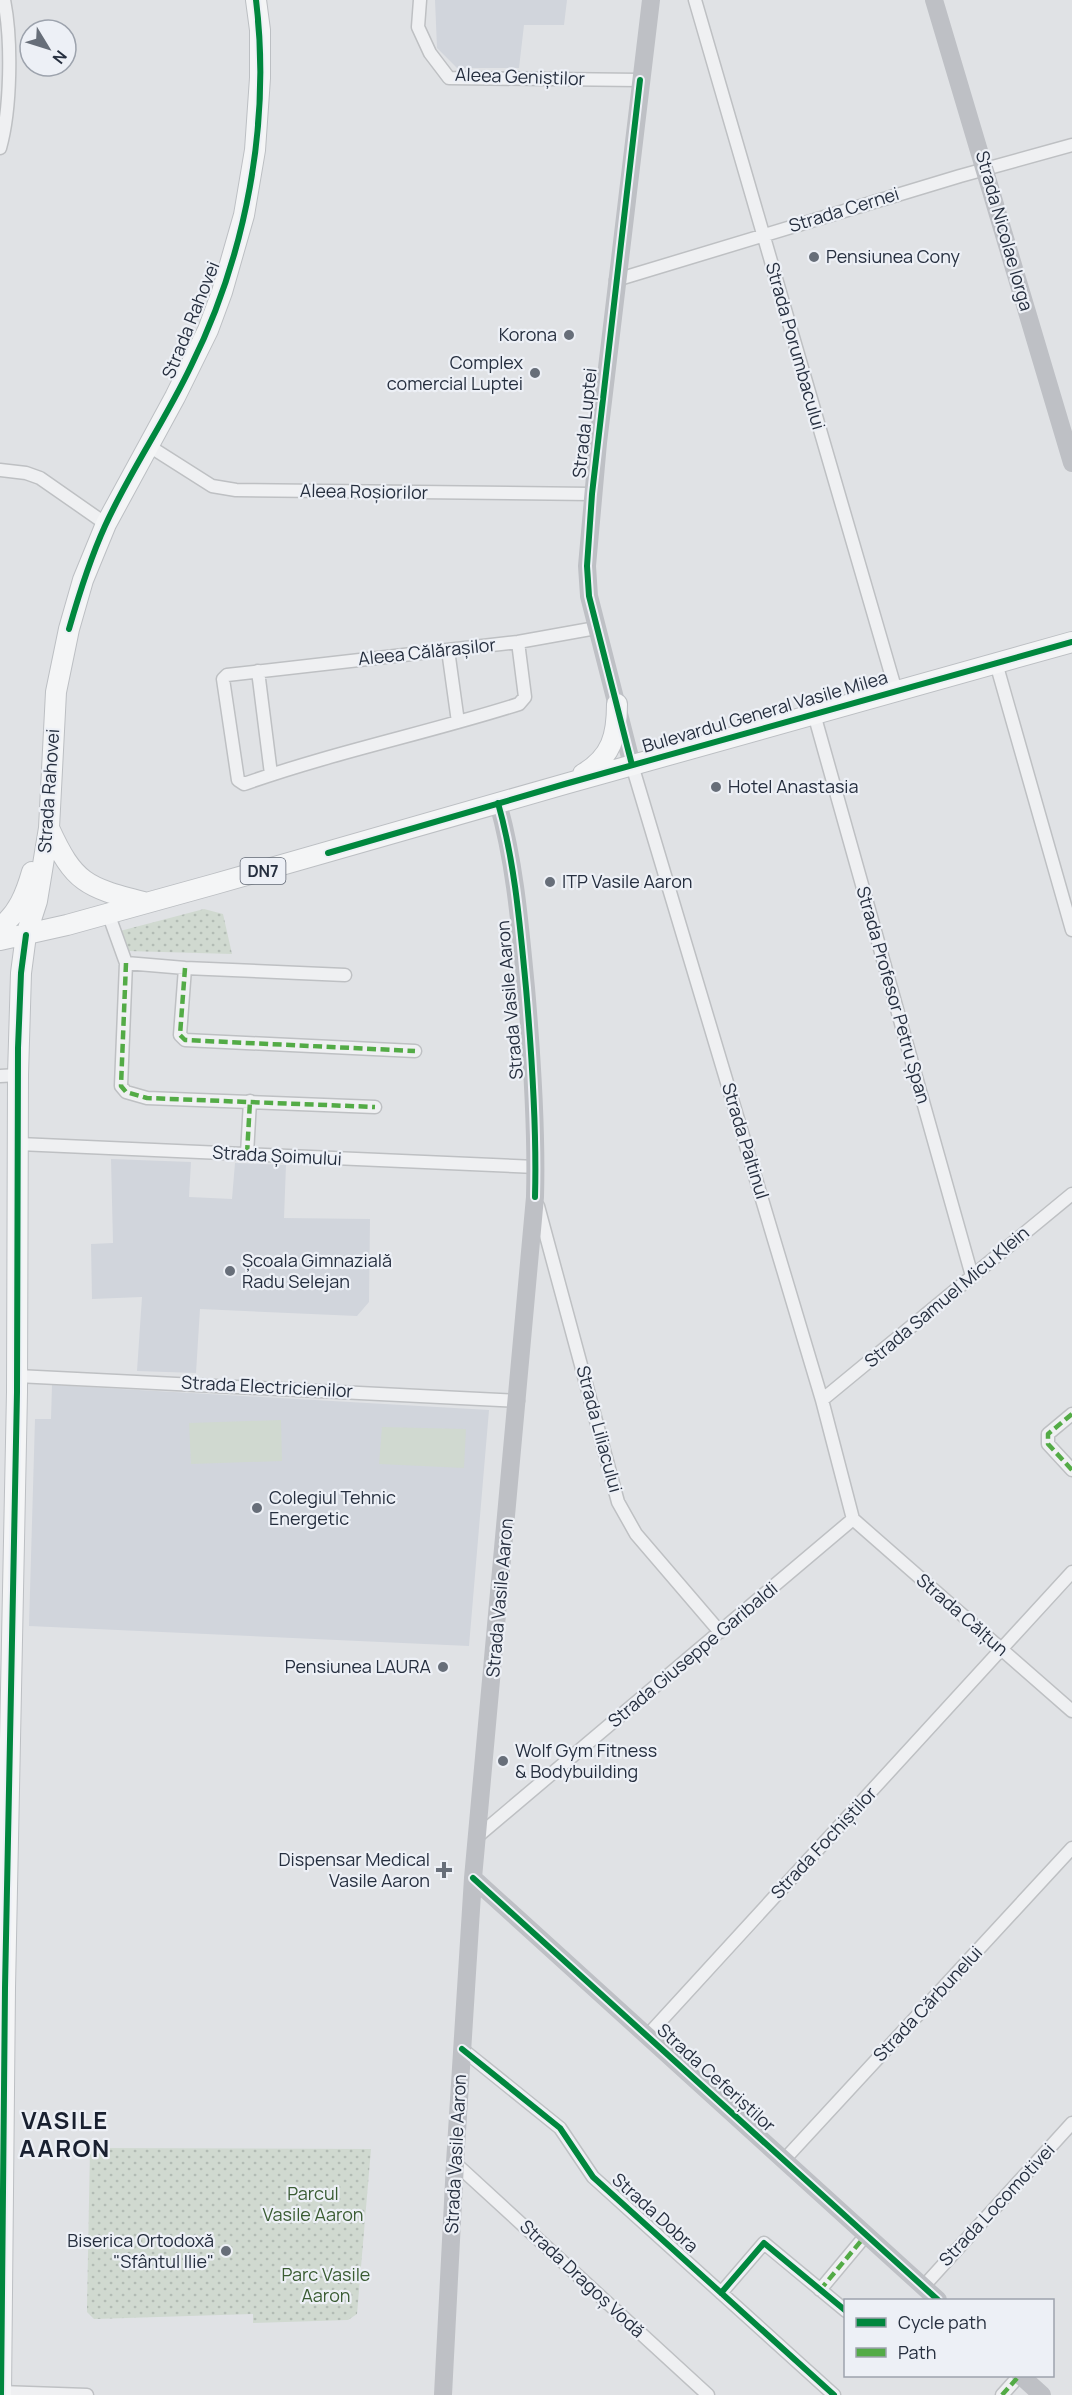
<svg xmlns="http://www.w3.org/2000/svg" width="1072" height="2395" font-family="Manrope,sans-serif">
	<style>
		.built { fill: #d1d5dc }
		.grass { fill: url(#grass-dots) }
		.pitch { fill: #d0d9d0 }
		.lines { fill: none; stroke-linecap: round; stroke-linejoin: round }
		.street-casing { stroke: #bec0c3; stroke-width: 15 }
		.primary-casing { stroke: #bcbfc3; stroke-width: 22 }
		.street { stroke: #eff0f2; stroke-width: 12 }
		.secondary { stroke: #bec0c5; stroke-width: 18 }
		.primary { stroke: #f4f5f6; stroke-width: 20 }
		.quiet { stroke: #53ab46; stroke-width: 4.5; stroke-dasharray: 9 4.5; stroke-linecap: butt }
		.cycleway-casing { stroke: #edf0f6; stroke-width: 10 }
		.cycleway { stroke: #00873e; stroke-width: 6 }
		.poi-dot { fill: #676e79; stroke: #edf0f6; stroke-width: 2 }
		.labels { text-anchor: middle; stroke-width: 4.5; stroke-linejoin: round; paint-order: stroke }
		.shield { fill: #edf0f6; stroke: #626976; stroke-width: 1.5 }
		.shield-label { font-size: 16px; font-weight: bold; fill: #262f3f }
		.street-label { font-size: 18px; fill: #262f3f; stroke: #edf0f6 }
		.poi-label { font-size: 18px; fill: #262f3f; stroke: #edf0f6; text-anchor: start }
		.park-label { font-size: 18px; fill: #3a5c33; stroke: #edf0f6 }
		.district-label { font-size: 24px; font-weight: bold; letter-spacing: 1.5px; fill: #192030; stroke: #edf0f6 }
	</style>
	<defs>
		<pattern id="grass-dots" width="8" height="8" patternUnits="userSpaceOnUse" patternTransform="scale(1.5)"><rect width="8" height="8" fill="#d0d9d0"/><path d="M2 2h.1M6 6h.1" fill="none" stroke="#b2bbb4" stroke-width="1.8" stroke-linecap="round"/></pattern>
	</defs>
	<rect width="100%" height="100%" fill="#e0e2e5"/>
	<!-- built -->
	<path class="built" d="M 435,0 L 567,0 L 564,25 L 524,25 L 519,68 L 457,68 L 437,48 Z
		M 111,1159 L 191,1162 L 189,1197 L 232,1199 L 235,1163 L 286,1165 L 284,1218 L 370,1219 L 369,1302 L 357,1316 L 200,1309 L 196,1373 L 137,1371 L 142,1297 L 92,1299 L 91,1244 L 113,1243 Z
		M 52,1385 L 489,1410 L 469,1646 L 29,1626 L 35,1419 L 51,1419 Z"/>
	<!-- grass -->
	<path class="grass" d="M 204,909 L 223,914 L 232,954 L 128,951 L 124,946 L 120,931 Z
		M 90,2148 L 371,2149 L 357,2314 L 348,2320 L 253,2323 L 253,2314 L 94,2319 L 87,2312 L 87,2308 Z"/>
	<!-- pitch -->
	<path class="pitch" d="M 281,1420 L 282,1461 L 191,1464 L 189,1423 Z
		M 382,1427 L 466,1429 L 464,1468 L 379,1464 Z"/>
	<g class="lines">
		<defs>
			<path id="street" d="M 420,0 L 418,27 L 430,53 L 449,78 L 640,80
				M 695,0 L 896,691
				M 0,148 C 11,109 12,40 4,0
				M 616,280 L 960,176 L 1072,145
				M 149,446 L 212,486 L 236,490 L 592,494
				M 0,470 L 26,473 L 40,478 L 106,524
				M 518,642 L 525,697 L 519,704 C 428,733 334,752 244,784 L 238,780 L 223,679 L 227,675 L 518,642 L 596,628
				M 448,650 L 458,722
				M 996,663 L 1072,930
				M 258,671 L 271,774
				M 814,714 L 972,1276
				M 632,765 L 822,1400 L 853,1519
				M 108,913 L 126,963 L 121,1086 L 126,1092 L 147,1098 L 375,1107
				M 126,963 L 185,968 L 345,975
				M 185,968 L 180,1035 L 185,1040 L 415,1051
				M 0,1076 L 18,1075
				M 19,1144 L 536,1167
				M 247,1154 L 250,1101
				M 538,1206 L 618,1502 L 636,1534 L 720,1632
				M 17,1376 L 518,1401
				M 822,1400 L 1072,1194
				M 1072,1414 L 1048,1434 L 1048,1444 L 1072,1470
				M 853,1519 L 1072,1711
				M 478,1836 L 853,1519
				M 647,2036 L 1072,1572
				M 462,2049 L 560,2128 L 593,2177 L 834,2395
				M 784,2160 L 1072,1848
				M 455,2163 L 708,2395
				M 923,2287 L 1072,2123
				M 820,2290 L 866,2235
				M 721,2293 L 764,2243 L 846,2311
				M 0,2392 L 87,2395
				M 1002,2395 L 1019,2376"/>
			<path id="primary" d="M 583,774 C 612,757 617,735 617,704
				M 49,828 C 74,883 86,887 143,902
				M 0,927 C 18,914 26,893 32,872
				M 0,940 L 67,925 L 215,884 L 565,784 L 1072,642
				M 1,2395 L 5,1988 L 17,1392 L 18,1075 L 21,973 L 26,935 L 37,901 L 49,828 L 56,692 L 69,629 L 83,580 L 106,524 L 175,397 L 208,330 L 222,292 L 244,215 L 255,150 L 260,78 L 260,30 L 256,0"/>
		</defs>
		<!-- street casing -->
		<use href="#street" class="street-casing"/>
		<!-- primary casing -->
		<use href="#primary" class="primary-casing"/>
		<!-- street -->
		<use href="#street" class="street"/>
		<!-- secondary -->
		<path class="secondary" d="M 934,0 L 1072,463
			M 632,765 L 589,596 L 587,566 L 598,443 L 651,0
			M 473,1878 L 938,2300
			M 1021,2376 L 1042,2395
			M 443,2395 L 455,2163 L 473,1878 L 535,1197 C 537,1127 532,1057 526,988 C 520,926 515,863 498,803"/>
		<!-- primary -->
		<use href="#primary" class="primary"/>
		<!-- quiet -->
		<path class="quiet" d="M 126,963 L 121,1086 L 126,1092 L 147,1098 L 375,1107
			M 185,968 L 180,1035 L 185,1040 L 415,1051
			M 247,1154 L 250,1101
			M 1072,1414 L 1048,1434 L 1048,1444 L 1072,1470
			M 820,2290 L 866,2235
			M 1002,2395 L 1019,2376"/>
		<defs>
			<path id="cycleway" d="M 69,629 C 79,594 90,559 105,526 C 130,471 165,421 191,366 C 246,255 271,123 256,0
				M 632,765 L 589,596 L 587,566 L 592,494 L 640,80
				M 498,803 C 515,863 520,926 526,988 C 532,1057 537,1127 535,1197
				M 328,853 L 565,784 L 1072,642
				M 473,1878 L 938,2300
				M 462,2049 L 560,2128 L 593,2177 L 834,2395
				M 721,2293 L 764,2243 L 846,2311
				M 1,2395 L 5,1988 L 17,1392 L 18,1048 L 21,973 L 26,935"/>
		</defs>
		<!-- cycleway casing -->
		<use href="#cycleway" class="cycleway-casing"/>
		<!-- cycleway -->
		<use href="#cycleway" class="cycleway"/>
	</g>
	<!-- markers -->
	<g class="poi-dot">
		<circle cx="814" cy="257" r="6"/>
		<circle cx="569" cy="335" r="6"/>
		<circle cx="535" cy="373" r="6"/>
		<circle cx="716" cy="787" r="6"/>
		<circle cx="550" cy="882" r="6"/>
		<circle cx="230" cy="1271" r="6"/>
		<circle cx="257" cy="1508" r="6"/>
		<circle cx="443" cy="1667" r="6"/>
		<circle cx="503" cy="1761" r="6"/>
		<path d="M441 1861h6v6h6v6h-6v6h-6v-6h-6v-6h6z"/>
		<circle cx="226" cy="2251" r="6"/>
	</g>
	<g class="labels">
		<!-- shield labels -->
		<rect class="shield" x="240.5" y="858" width="45" height="26" rx="4.5"/>
		<g class="shield-label">
			<text x="263" y="877">DN7</text>
		</g>
		<!-- street labels -->
		<g class="street-label">
			<text transform="translate(520 77) rotate(2)" y="6">Aleea Geniștilor</text>
			<text transform="translate(844 210) rotate(-17)" y="6">Strada Cernei</text>
			<text transform="translate(1004 231) rotate(74)" y="6">Strada Nicolae Iorga</text>
			<text transform="translate(191 320) rotate(-68)" y="6">Strada Rahovei</text>
			<text transform="translate(795 346) rotate(74)" y="6">Strada Porumbacului</text>
			<text transform="translate(585 423) rotate(-84)" y="6">Strada Luptei</text>
			<text transform="translate(364 492) rotate(1)" y="6">Aleea Roșiorilor</text>
			<text transform="translate(427 652) rotate(-6)" y="6">Aleea Călărașilor</text>
			<text transform="translate(765 712) rotate(-16)" y="6">Bulevardul General Vasile Milea</text>
			<text transform="translate(49 791) rotate(-86)" y="6">Strada Rahovei</text>
			<text transform="translate(893 995) rotate(74)" y="6">Strada Profesor Petru Șpan</text>
			<text transform="translate(510 1000) rotate(-95)" y="6">Strada Vasile Aaron</text>
			<text transform="translate(745 1141) rotate(73)" y="6">Strada Paltinul</text>
			<text transform="translate(277 1156) rotate(3)" y="6">Strada Șoimului</text>
			<text transform="translate(947 1297) rotate(-40)" y="6">Strada Samuel Micu Klein</text>
			<text transform="translate(267 1387) rotate(3)" y="6">Strada Electricienilor</text>
			<text transform="translate(599 1429) rotate(75)" y="6">Strada Liliacului</text>
			<text transform="translate(500 1598) rotate(-85)" y="6">Strada Vasile Aaron</text>
			<text transform="translate(962 1615) rotate(41)" y="6">Strada Călțun</text>
			<text transform="translate(693 1655) rotate(-40)" y="6">Strada Giuseppe Garibaldi</text>
			<text transform="translate(824 1843) rotate(-47)" y="6">Strada Fochiștilor</text>
			<text transform="translate(928 2004) rotate(-47)" y="6">Strada Cărbunelui</text>
			<text transform="translate(716 2078) rotate(42)" y="6">Strada Ceferiștilor</text>
			<text transform="translate(456 2154) rotate(-87)" y="6">Strada Vasile Aaron</text>
			<text transform="translate(997 2205) rotate(-47)" y="6">Strada Locomotivei</text>
			<text transform="translate(655 2213) rotate(42)" y="6">Strada Dobra</text>
			<text transform="translate(582 2279) rotate(43)" y="6">Strada Dragoș Vodă</text>
		</g>
		<!-- poi labels -->
		<g class="poi-label">
			<text x="826" y="263">Pensiunea Cony</text>
			<text x="557" y="341" text-anchor="end">Korona</text>
			<text x="523" y="369" text-anchor="end">Complex<tspan x="523" dy="21">comercial Luptei</tspan></text>
			<text x="728" y="793">Hotel Anastasia</text>
			<text x="562" y="888">ITP Vasile Aaron</text>
			<text x="242" y="1267">Școala Gimnazială<tspan x="242" dy="21">Radu Selejan</tspan></text>
			<text x="269" y="1504">Colegiul Tehnic<tspan x="269" dy="21">Energetic</tspan></text>
			<text x="431" y="1673" text-anchor="end">Pensiunea LAURA</text>
			<text x="515" y="1757">Wolf Gym Fitness<tspan x="515" dy="21">&amp; Bodybuilding</tspan></text>
			<text x="430" y="1866" text-anchor="end">Dispensar Medical<tspan x="430" dy="21">Vasile Aaron</tspan></text>
			<text x="214" y="2247" text-anchor="end">Biserica Ortodoxă<tspan x="214" dy="21">"Sfântul Ilie"</tspan></text>
		</g>
		<!-- park labels -->
		<g class="park-label">
			<text x="313" y="2200">Parcul<tspan x="313" dy="21">Vasile Aaron</tspan></text>
			<text x="326" y="2281">Parc Vasile<tspan x="326" dy="21">Aaron</tspan></text>
		</g>
		<!-- district labels -->
		<g class="district-label">
			<text x="65" y="2129">VASILE<tspan x="65" dy="28">AARON</tspan></text>
		</g>
	</g>
	<!-- legend -->
	<rect x="844" y="2299" width="210" height="78" fill="#edf0f6" stroke="#9da3ad" stroke-width="1.5"/>
	<rect x="856" y="2318" width="30" height="9" fill="#00873e" stroke="#9da3ad" stroke-width="1.5"/>
	<text x="898" y="2329" font-size="18" fill="#262f3f">Cycle path</text>
	<rect x="856" y="2348" width="30" height="9" fill="#53ab46" stroke="#9da3ad" stroke-width="1.5"/>
	<text x="898" y="2359" font-size="18" fill="#262f3f">Path</text>
	<!-- north arrow -->
	<g transform="translate(48 48) rotate(128)"><circle r="28" fill="#edf0f6" stroke="#9da3ad" stroke-width="1.5"/>
	<path d="M0-4.5L10 22L0 15L-10 22Z" fill="#676e79"/>
	<text y="-9" font-size="16" font-weight="bold" text-anchor="middle" fill="#262f3f">N</text>
	</g>
</svg>
